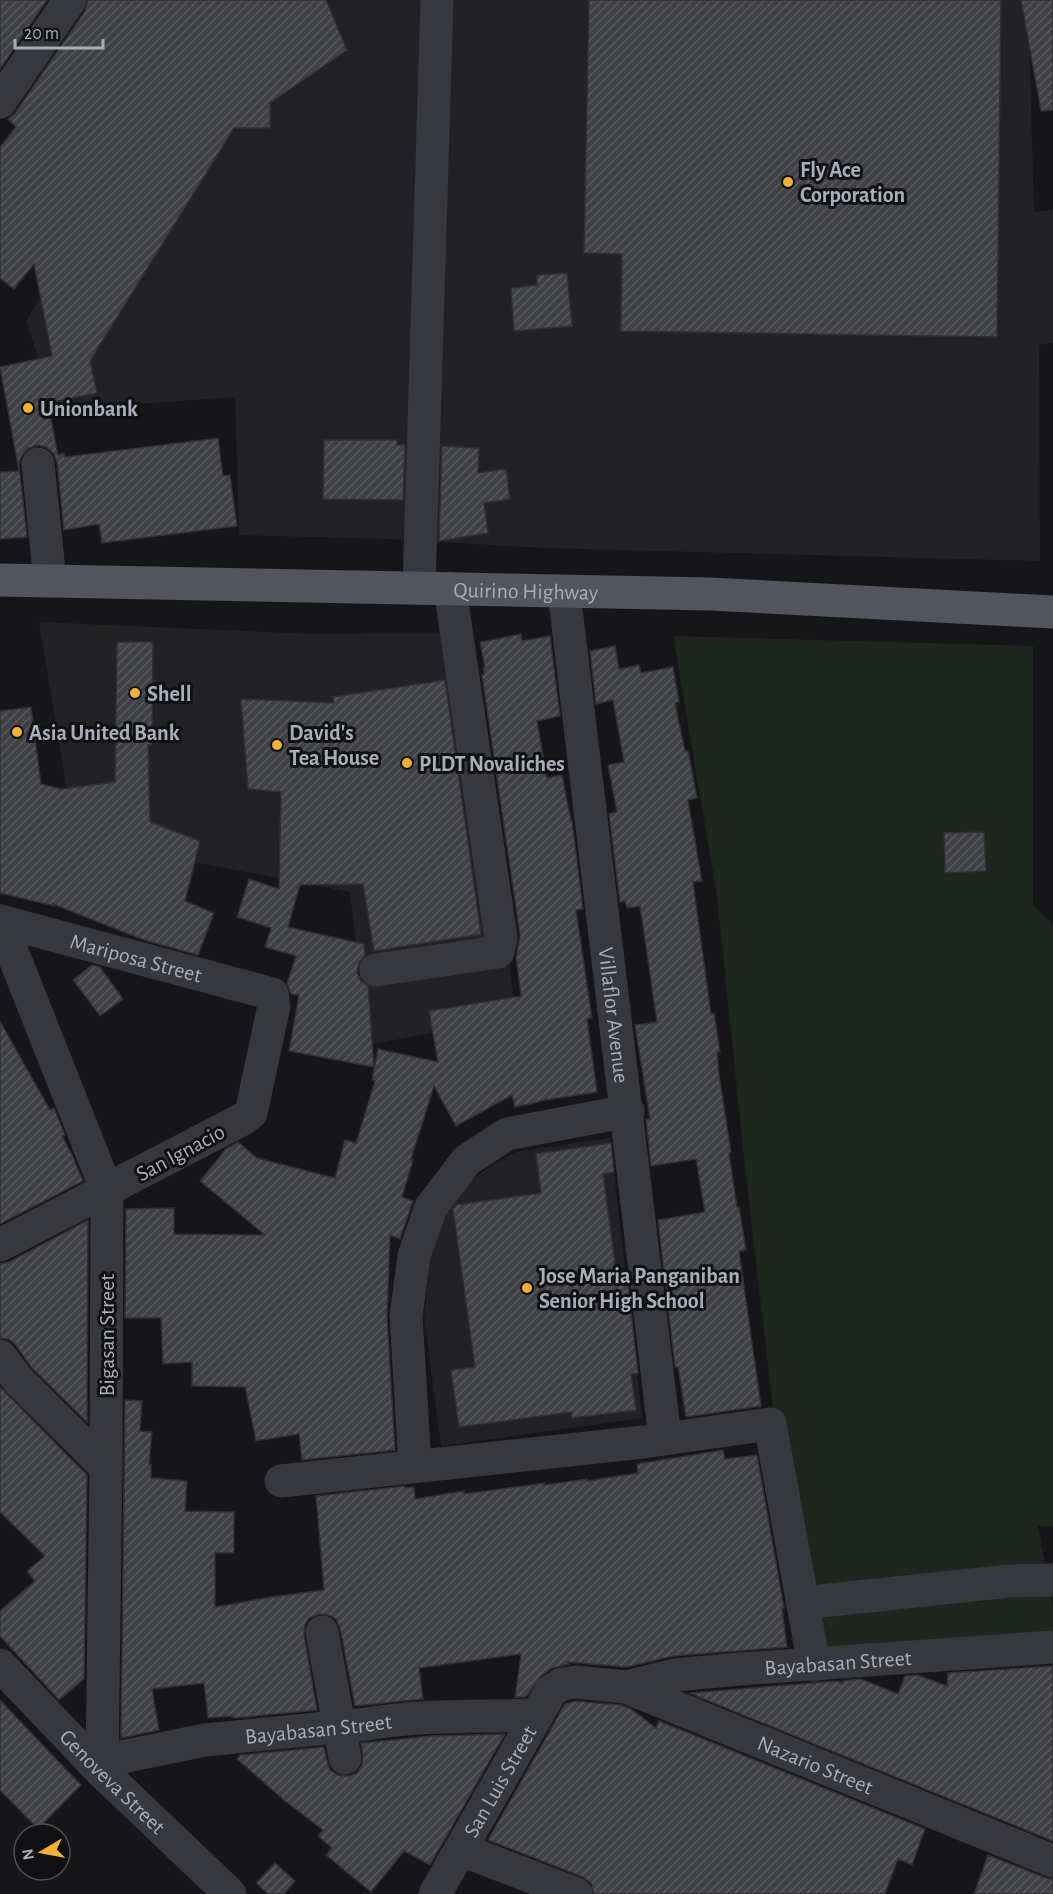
<svg xmlns="http://www.w3.org/2000/svg" width="1053" height="1894" font-family="'Alegreya Sans',sans-serif">
	<style>
		.built { fill: #222225 }
		.grass { fill: #1e261f }
		.building { fill: url(#building-hatch); stroke: #303034; stroke-width: 1.5 }
		.lines { fill: none; stroke-linecap: round; stroke-linejoin: round }
		.minor { stroke: #37383d; stroke-width: 33 }
		.major { stroke: #53555c; stroke-width: 33 }
		.poi-dot { fill: #f2b134; stroke: #111113; stroke-width: 2 }
		.labels { text-anchor: middle; stroke-width: 6; stroke-linejoin: round; paint-order: stroke }
		.poi-label { font-size: 22px; font-weight: bold; fill: #a8adb8; stroke: #111113; text-anchor: start }
		.street-label { font-size: 22px; fill: #a8adb8; stroke: #111113 }
	</style>
	<defs>
		<pattern id="building-hatch" width="6" height="6" patternUnits="userSpaceOnUse" patternTransform="scale(1.5)"><rect width="6" height="6" fill="#404145"/><path d="M-1 1l2-2M0 6l6-6M5 7l2-2" fill="none" stroke="#595a5e"/></pattern>
	</defs>
	<rect width="100%" height="100%" fill="#161618"/>
	<!-- built -->
	<path class="built" d="M 329,0 L 1028,0 L 1034,212 L 1053,210 L 1053,343 L 1039,345 L 1040,561 L 543,548 L 389,539 L 239,535 L 235,397 L 55,410 L 26,321 L 162,100 L 263,42 Z
		M 39,622 L 314,634 L 465,633 L 516,1017 L 368,1045 L 350,892 L 75,839 Z
		M 610,1138 L 642,1418 L 441,1446 L 424,1316 L 430,1260 L 450,1199 L 482,1172 L 515,1152 Z"/>
	<!-- grass -->
	<path class="grass" d="M 673,636 L 1033,646 L 1033,905 L 1053,925 L 1053,1526 L 1038,1526 L 1053,1607 L 1053,1643 L 802,1662 L 744,1158 L 717,896 Z"/>
	<!-- building -->
	<path class="building" d="M 0,0 L 47,0 L 0,69 Z
		M 88,0 L 326,0 L 347,50 L 270,103 L 270,128 L 234,128 L 90,361 L 97,393 L 48,403 L 58,455 L 64,453 L 65,457 L 218,438 L 223,476 L 230,475 L 237,526 L 102,543 L 99,524 L 64,530 L 57,462 L 53,453 L 46,447 L 37,445 L 27,449 L 21,457 L 19,465 L 27,537 L 0,539 L 0,472 L 19,471 L 0,367 L 52,356 L 34,264 L 14,289 L 0,278 L 0,147 L 16,127 L 8,119 L 15,113 L 85,11 Z
		M 589,0 L 1001,0 L 997,337 L 621,331 L 622,254 L 584,253 Z
		M 1021,0 L 1053,0 L 1053,110 L 1041,111 Z
		M 567,273 L 572,326 L 514,331 L 511,288 L 537,285 L 537,275 Z
		M 324,440 L 397,440 L 397,445 L 405,445 L 403,500 L 323,499 Z
		M 442,446 L 479,448 L 478,473 L 506,469 L 510,499 L 484,503 L 488,533 L 439,541 Z
		M 521,634 L 522,641 L 550,636 L 560,716 L 537,721 L 547,778 L 562,775 L 571,821 L 572,821 L 583,909 L 576,910 L 592,1018 L 587,1019 L 597,1092 L 539,1101 L 539,1102 L 515,1107 L 512,1095 L 456,1126 L 434,1086 L 411,1159 L 413,1160 L 402,1197 L 413,1201 L 400,1239 L 390,1235 L 387,1317 L 395,1450 L 302,1460 L 299,1434 L 256,1441 L 245,1387 L 192,1386 L 192,1362 L 163,1364 L 161,1318 L 125,1318 L 126,1209 L 174,1208 L 174,1234 L 265,1235 L 200,1181 L 226,1149 L 238,1142 L 257,1158 L 335,1178 L 345,1140 L 356,1143 L 375,1081 L 372,1080 L 378,1049 L 438,1062 L 429,1011 L 521,996 L 516,958 L 520,935 L 482,675 L 484,674 L 483,668 L 485,668 L 480,642 Z
		M 117,642 L 153,642 L 152,745 L 148,745 L 150,822 L 200,841 L 185,901 L 214,913 L 198,955 L 144,940 L 53,904 L 54,906 L 0,893 L 0,711 L 31,707 L 41,784 L 61,789 L 115,782 Z
		M 615,646 L 619,669 L 639,665 L 641,673 L 673,667 L 679,702 L 675,703 L 685,751 L 688,751 L 697,798 L 688,800 L 702,881 L 693,882 L 711,1014 L 714,1013 L 720,1052 L 717,1052 L 719,1075 L 731,1152 L 729,1153 L 737,1207 L 739,1207 L 746,1250 L 739,1251 L 761,1406 L 686,1417 L 678,1367 L 675,1367 L 658,1220 L 705,1212 L 696,1159 L 651,1166 L 646,1119 L 650,1119 L 635,1025 L 657,1022 L 640,906 L 627,908 L 625,901 L 620,902 L 609,814 L 617,812 L 608,765 L 624,762 L 613,700 L 596,704 L 590,651 Z
		M 445,680 L 481,934 L 374,951 L 363,884 L 300,885 L 288,927 L 364,944 L 365,955 L 359,963 L 357,972 L 361,981 L 368,986 L 374,1067 L 289,1051 L 299,995 L 291,994 L 287,984 L 296,956 L 265,947 L 271,928 L 237,917 L 249,879 L 279,889 L 281,792 L 248,789 L 241,699 L 334,703 L 333,697 Z
		M 984,832 L 986,871 L 945,873 L 944,833 Z
		M 92,965 L 100,967 L 123,999 L 100,1016 L 73,980 Z
		M 0,1021 L 50,1110 L 54,1108 L 65,1135 L 62,1136 L 73,1157 L 83,1181 L 0,1224 Z
		M 611,1143 L 614,1172 L 603,1174 L 617,1278 L 627,1276 L 638,1373 L 631,1374 L 636,1410 L 572,1418 L 571,1412 L 459,1427 L 451,1370 L 475,1367 L 453,1209 L 456,1205 L 541,1193 L 536,1154 Z
		M 88,1220 L 87,1422 L 32,1368 L 15,1344 L 8,1339 L 0,1338 L 0,1264 L 9,1262 Z
		M 0,1387 L 87,1475 L 84,1679 L 59,1700 L 0,1636 L 0,1611 L 35,1581 L 27,1571 L 45,1556 L 0,1512 Z
		M 125,1400 L 142,1401 L 140,1431 L 152,1432 L 149,1464 L 151,1464 L 151,1478 L 187,1481 L 185,1511 L 234,1512 L 234,1553 L 215,1553 L 215,1607 L 271,1597 L 324,1590 L 316,1496 L 405,1486 L 405,1488 L 414,1487 L 415,1499 L 464,1491 L 464,1494 L 544,1483 L 544,1485 L 587,1479 L 587,1481 L 638,1473 L 637,1464 L 723,1450 L 725,1459 L 757,1455 L 784,1608 L 782,1609 L 787,1647 L 673,1656 L 627,1667 L 567,1662 L 569,1664 L 552,1668 L 541,1676 L 526,1697 L 515,1697 L 521,1654 L 419,1668 L 423,1699 L 355,1706 L 340,1628 L 336,1619 L 329,1615 L 319,1614 L 309,1618 L 305,1625 L 304,1635 L 317,1710 L 234,1718 L 232,1716 L 208,1718 L 204,1683 L 152,1689 L 159,1730 L 121,1738 Z
		M 1053,1666 L 1053,1841 L 689,1693 L 837,1681 L 842,1683 L 843,1681 L 861,1679 L 898,1694 L 905,1676 L 918,1675 L 947,1686 L 948,1673 Z
		M 0,1700 L 81,1785 L 38,1829 L 0,1790 Z
		M 576,1701 L 621,1705 L 631,1709 L 656,1728 L 659,1721 L 925,1829 L 912,1865 L 898,1859 L 885,1894 L 594,1894 L 591,1883 L 583,1877 L 488,1840 L 565,1704 Z
		M 505,1734 L 430,1865 L 404,1851 L 371,1892 L 326,1855 L 332,1848 L 318,1836 L 323,1830 L 285,1801 L 237,1759 L 240,1755 L 324,1747 L 327,1761 L 330,1770 L 338,1775 L 348,1776 L 357,1773 L 362,1765 L 363,1755 L 361,1743 L 432,1736 Z
		M 988,1855 L 1046,1878 L 1053,1879 L 1053,1894 L 974,1894 Z
		M 275,1863 L 295,1881 L 284,1894 L 268,1894 L 256,1883 Z"/>
	<g class="lines">
		<!-- minor -->
		<g class="minor">
			<path d="M 0,102 L 70,0"/>
			<path d="M 38,464 L 50,581"/>
			<path d="M 419,588 L 437,0"/>
			<path id="s1" d="M 564,592 L 665,1438"/>
			<path d="M 0,921 L 107,1191 L 106,1467 L 102,1761 L 100,1770"/>
			<path id="s2" d="M 0,921 L 272,994 L 274,1006 L 251,1113 L 243,1119 L 0,1245"/>
			<path d="M 376,970 L 498,952 L 501,938 L 450,588"/>
			<path d="M 0,1356 L 18,1380 L 106,1467"/>
			<path d="M 415,1466 L 406,1316 L 414,1256 L 431,1207 L 467,1160 L 507,1134 L 628,1111"/>
			<path d="M 281,1481 L 643,1442 L 770,1424 L 814,1665"/>
			<path d="M 802,1603 L 1009,1581 L 1053,1580"/>
			<path d="M 322,1632 L 345,1758"/>
			<path id="s3" d="M 0,1665 L 100,1770 L 230,1894"/>
			<path id="s4" d="M 626,1687 L 675,1675 L 740,1669 L 1053,1647"/>
			<path id="s5" d="M 102,1761 L 205,1740 L 367,1724 C 423,1714 481,1717 537,1715"/>
			<path d="M 462,1850 L 576,1894"/>
			<path id="s6" d="M 435,1894 L 551,1691 L 562,1684 L 576,1682 L 626,1687 L 1053,1861"/>
		</g>
		<!-- major -->
		<path class="major" id="s7" d="M 0,580 L 710,594 L 1053,612"/>
	</g>
	<!-- markers -->
	<g class="poi-dot">
		<circle cx="788" cy="182" r="6"/>
		<circle cx="28" cy="408" r="6"/>
		<circle cx="135" cy="693" r="6"/>
		<circle cx="17" cy="732" r="6"/>
		<circle cx="277" cy="745" r="6"/>
		<circle cx="407" cy="763" r="6"/>
		<circle cx="527" cy="1288" r="6"/>
	</g>
	<g class="labels">
		<!-- poi labels -->
		<g class="poi-label">
			<text x="800" y="177">Fly Ace<tspan x="800" dy="25">Corporation</tspan></text>
			<text x="40" y="416">Unionbank</text>
			<text x="147" y="701">Shell</text>
			<text x="29" y="740">Asia United Bank</text>
			<text x="289" y="740">David's<tspan x="289" dy="25">Tea House</tspan></text>
			<text x="419" y="771">PLDT Novaliches</text>
			<text x="539" y="1283">Jose Maria Panganiban<tspan x="539" dy="25">Senior High School</tspan></text>
		</g>
		<!-- street labels -->
		<g class="street-label">
			<text dy="8" stroke="none"><textPath href="#s7" startOffset="526">Quirino Highway</textPath></text>
			<text dy="8" stroke="none"><textPath href="#s2" startOffset="141">Mariposa Street</textPath></text>
			<text dy="8" stroke="none"><textPath href="#s1" startOffset="426">Villaflor Avenue</textPath></text>
			<text transform="translate(180 1152) rotate(-28)" y="8">San Ignacio</text>
			<text transform="translate(106 1335) rotate(-90)" y="8">Bigasan Street</text>
			<text dy="8" stroke="none"><textPath href="#s4" startOffset="214">Bayabasan Street</textPath></text>
			<text dy="8" stroke="none"><textPath href="#s5" startOffset="219">Bayabasan Street</textPath></text>
			<text dy="8" stroke="none"><textPath href="#s6" startOffset="516">Nazario Street</textPath></text>
			<text dy="8" stroke="none"><textPath href="#s3" startOffset="162">Genoveva Street</textPath></text>
			<text dy="8" stroke="none"><textPath href="#s6" startOffset="130">San Luis Street</textPath></text>
		</g>
	</g>
	<!-- north arrow -->
	<g transform="translate(42 1852) rotate(260)"><circle r="28" fill="#111113" stroke="#4d4f55" stroke-width="1.5"/>
	<path d="M0-4.5L10 22L0 15L-10 22Z" fill="#f2b134"/>
	<text y="-9" font-size="16" font-weight="bold" text-anchor="middle" fill="#a8adb8">N</text>
	</g>
	<!-- scale -->
	<path d="M15 39v9h88v-9" fill="none" stroke="#a8adb8" stroke-width="3"/>
	<text x="24" y="39" font-size="18" fill="#a8adb8" stroke="#111113" stroke-width="4.5" paint-order="stroke">20 m</text>
</svg>
